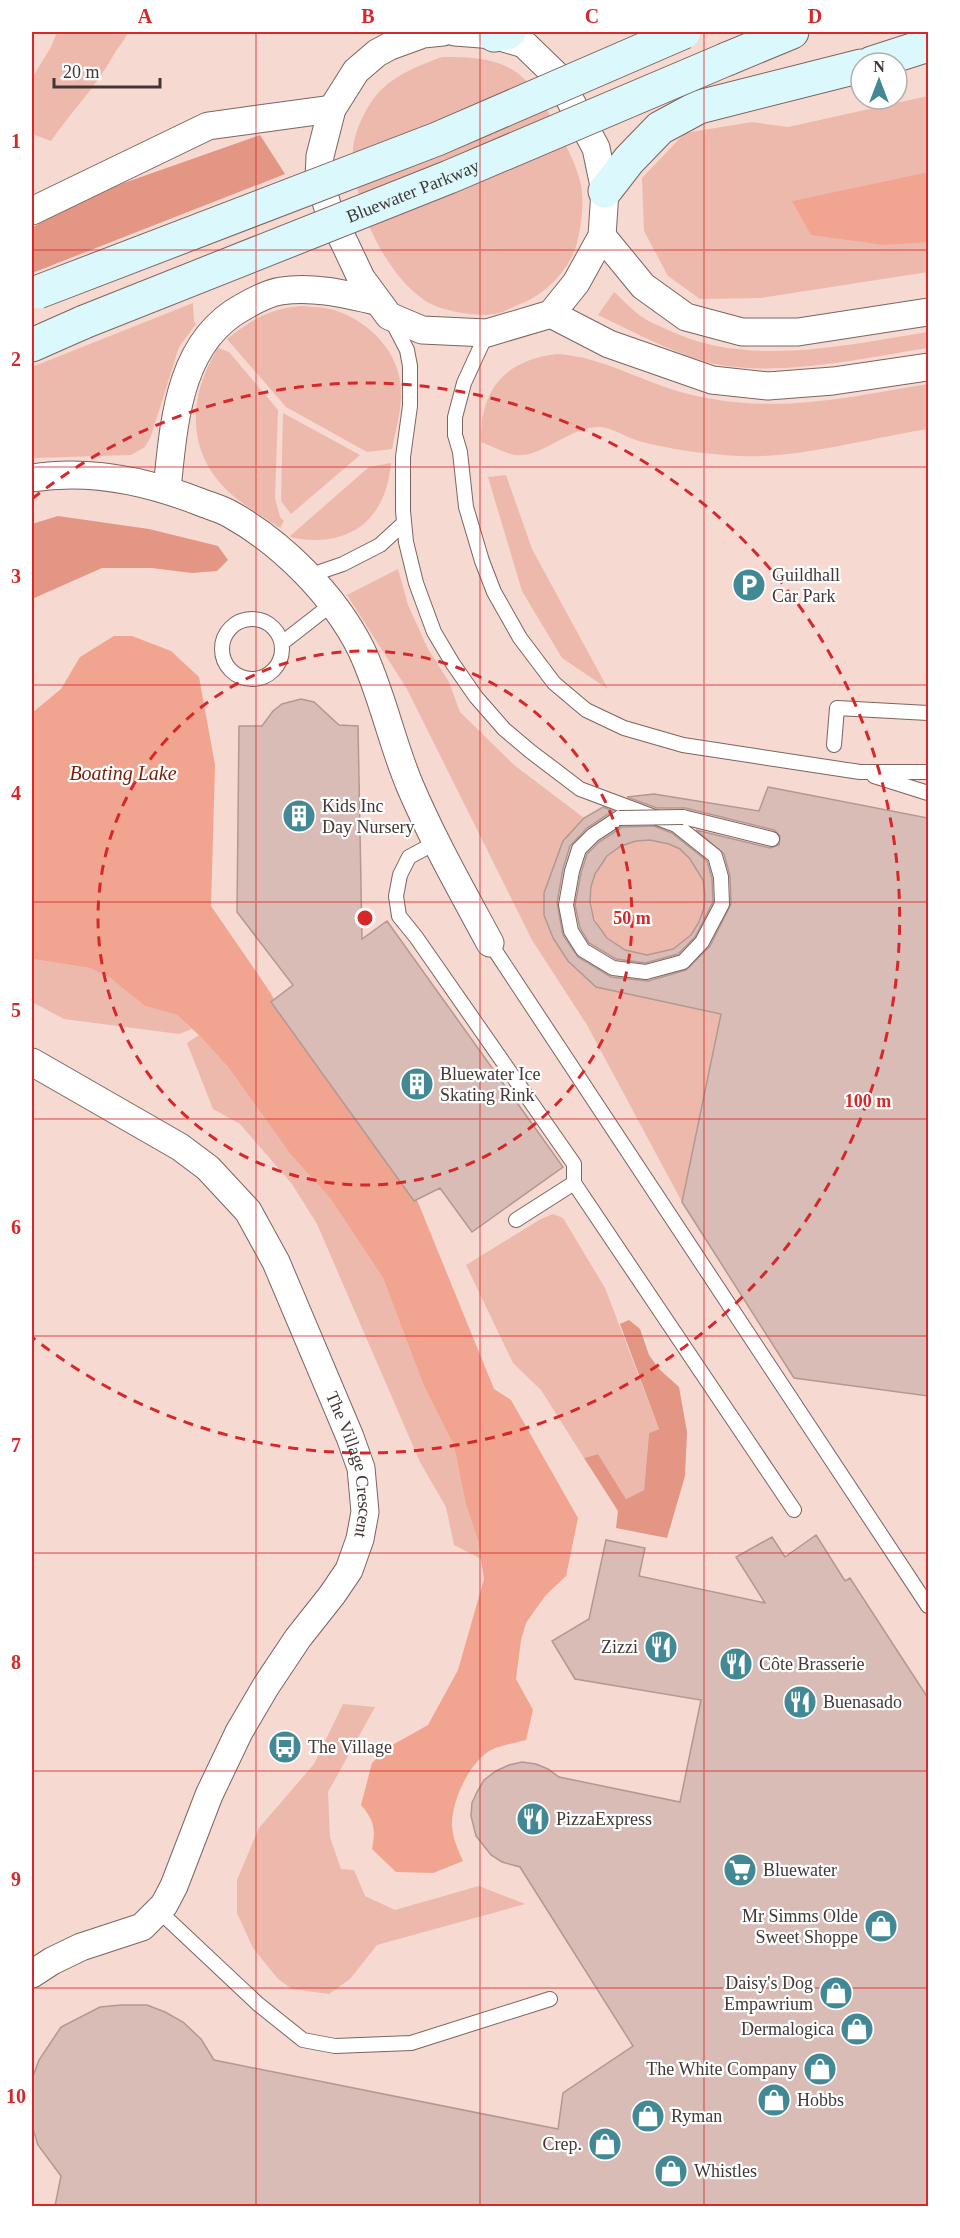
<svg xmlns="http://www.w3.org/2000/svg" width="960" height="2238" font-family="'Times New Roman',serif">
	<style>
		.green { fill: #edb9ac }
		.forest { fill: #e29683 }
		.water { fill: #f1a490 }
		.building { fill: #d9bcb5; stroke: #b39891; stroke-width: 1.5; fill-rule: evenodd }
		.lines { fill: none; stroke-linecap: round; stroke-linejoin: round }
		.lane-casing { stroke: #7e645e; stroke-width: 16 }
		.street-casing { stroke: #7e645e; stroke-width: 29 }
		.secondary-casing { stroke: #7e645e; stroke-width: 35 }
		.lane { stroke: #fff; stroke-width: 14 }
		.street { stroke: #fff; stroke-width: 27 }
		.secondary { stroke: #dbf8fd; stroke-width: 33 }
		.lane-bridge-casing { stroke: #7e645e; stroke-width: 16; stroke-linecap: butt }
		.secondary-bridge-casing { stroke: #7e645e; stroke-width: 35; stroke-linecap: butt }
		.lane-bridge { stroke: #fff; stroke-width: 14 }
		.secondary-bridge { stroke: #dbf8fd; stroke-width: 33 }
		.grid { fill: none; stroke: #d62828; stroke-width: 1.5; stroke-opacity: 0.55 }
		.ring { fill: none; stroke: #d62828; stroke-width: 3; stroke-dasharray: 10 8 }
		.labels { text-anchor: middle; stroke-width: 4.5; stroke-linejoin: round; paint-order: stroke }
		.street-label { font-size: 18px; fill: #423734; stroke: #fff }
		.poi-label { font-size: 18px; fill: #423734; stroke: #fff; text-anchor: start }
		.water-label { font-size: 20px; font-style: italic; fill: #771f07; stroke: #fff }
		.centre { fill: #d62828; stroke: #fff; stroke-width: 3 }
		.ring-label { font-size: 18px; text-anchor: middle; font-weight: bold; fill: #d62828; stroke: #fff; stroke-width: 4.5; stroke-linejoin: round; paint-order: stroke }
		.neatline { fill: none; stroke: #d62828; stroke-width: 2 }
		.grid-label { font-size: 20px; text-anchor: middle; font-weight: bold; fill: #d62828 }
	</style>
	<rect width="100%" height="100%" fill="#f6d9d1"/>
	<!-- green -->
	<path class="green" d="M 57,32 L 128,32 C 124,42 118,47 113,56 C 96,87 71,112 51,141 L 32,134 L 32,78 L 51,47 Z
		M 442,57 C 468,57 494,57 516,72 C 538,86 577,160 581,185 C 584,204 582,220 578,239 C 572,267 547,294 520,304 C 512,307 503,313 495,314 C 476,317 440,311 424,300 C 382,270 354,204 353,154 C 352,134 368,102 382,89 C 399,73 420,65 442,57 Z
		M 928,96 L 928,172 L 793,201 L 928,242 L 928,272 L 761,298 L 700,299 L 668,276 L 644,231 L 642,178 L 685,133 L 752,122 L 788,127 Z
		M 614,292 C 623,300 632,310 642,317 C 649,322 658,325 666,329 C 748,369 843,345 928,332 L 928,348 C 863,358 786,376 720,365 C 682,358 634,332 598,315 Z
		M 193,303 L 194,321 L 196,324 L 179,347 L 151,436 L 145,447 L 131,455 L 32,458 L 32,367 Z
		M 302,306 C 312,307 324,307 334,310 C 371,322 402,354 401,395 C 401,413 395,432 392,449 L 367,452 L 286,407 L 227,339 C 251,320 271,308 302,306 Z
		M 218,348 L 229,352 L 278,410 L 275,498 L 280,517 L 284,521 L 280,528 C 264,517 246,507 231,494 C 185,453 188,396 218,348 Z
		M 557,354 C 605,357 643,383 688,394 C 775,415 843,398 928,384 L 928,429 C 870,438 797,459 739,456 C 705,454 672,450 639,441 C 627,438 613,428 601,427 C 571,425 541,459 515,455 C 504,453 492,446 481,442 C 480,389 505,360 557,354 Z
		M 283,413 L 360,455 L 291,514 L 281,501 Z
		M 391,463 C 386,520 350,548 293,538 L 290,536 L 369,467 Z
		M 506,475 L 532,549 L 608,689 L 562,658 L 522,591 L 488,477 Z
		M 398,569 L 408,605 L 428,649 L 449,682 L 460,712 L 514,765 L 584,818 L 563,841 L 544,893 L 544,915 L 596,987 L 721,1014 L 682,1202 L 587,1025 L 532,940 L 407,689 L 347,595 Z
		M591 897a57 57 0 1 1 114 0a57 57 0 1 1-114 0Z
		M 32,959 L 90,968 L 110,978 L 145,1006 L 177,1015 L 192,1029 L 179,1034 L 64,1019 L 32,1002 Z
		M 199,1035 L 228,1067 L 291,1155 L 330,1198 L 383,1278 L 423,1384 L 454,1446 L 466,1505 L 478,1540 L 481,1559 L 454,1545 L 446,1507 L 420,1462 L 317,1224 L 292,1184 L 240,1124 L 213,1109 L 187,1043 Z
		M 553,1214 L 563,1218 L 605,1288 L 659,1429 L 649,1433 L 644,1490 L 626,1499 L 598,1454 L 584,1458 L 541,1390 L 513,1363 L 466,1265 L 541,1219 Z
		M 343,1704 L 375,1707 L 328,1792 L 330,1837 L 341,1869 L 354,1870 L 365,1896 L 395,1910 L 479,1886 L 525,1904 L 377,1945 L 350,1979 L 329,1994 L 292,1989 L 278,1979 L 253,1948 L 237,1913 L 237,1880 L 259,1828 L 314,1764 Z"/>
	<!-- forest -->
	<path class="forest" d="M 260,135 L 285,174 L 32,273 L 32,228 L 84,197 Z
		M 58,516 L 149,529 L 218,546 L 228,560 L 217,571 L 192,573 L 152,568 L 102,568 L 32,599 L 32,524 Z
		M 629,1320 L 640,1329 L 649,1355 L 659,1369 L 679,1387 L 687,1432 L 685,1476 L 667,1538 L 616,1528 L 618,1511 L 584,1458 L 598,1454 L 626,1499 L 644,1490 L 649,1433 L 659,1429 L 620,1324 Z"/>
	<!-- water -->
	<path class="water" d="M 928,172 L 928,242 L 885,245 L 811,235 L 792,201 Z
		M 114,636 L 132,636 L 171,651 L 199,677 L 215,765 L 211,906 L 266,986 L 274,999 L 272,1002 L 414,1201 L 417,1200 L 494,1389 L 511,1400 L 578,1518 L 566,1576 L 546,1595 L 535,1610 L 526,1623 L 521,1640 L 516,1679 L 533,1710 L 526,1740 C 515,1743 501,1745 491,1750 C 469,1762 451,1802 452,1826 C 453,1839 458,1850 463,1861 L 433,1873 L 396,1872 L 372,1849 C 376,1829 374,1820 361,1805 L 372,1763 L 387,1748 L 428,1725 L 458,1670 L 484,1579 L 478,1540 L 466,1505 L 454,1446 L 423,1384 L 383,1278 L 330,1198 L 291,1155 L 228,1067 L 199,1035 L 177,1015 L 145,1006 L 110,978 L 90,968 L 32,959 L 32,713 L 61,689 L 80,657 Z"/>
	<!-- building -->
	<path class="building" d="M 301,699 L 314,702 L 339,725 L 358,726 L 362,939 L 387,921 L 563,1167 L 472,1232 L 440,1188 L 414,1201 L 271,1002 L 293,985 L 237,912 L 239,726 L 262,726 L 273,711 L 282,704 Z
		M 768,787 L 928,818 L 928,1396 L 794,1378 L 682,1202 L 721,1014 L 596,987 L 568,961 L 553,938 L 544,915 L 544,893 L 563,841 L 584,818 L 603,807 L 613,811 L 587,828 L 570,846 L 563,869 L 557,903 L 563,935 L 578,957 L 611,977 L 648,981 L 686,970 L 710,946 L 731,904 L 730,876 L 724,854 L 696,830 L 770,848 L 779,845 L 780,836 L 774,830 L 685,808 L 657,808 L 627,797 L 654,794 L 759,811 Z
		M 654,826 L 672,833 L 707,861 L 712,878 L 713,902 L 695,937 L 678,954 L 645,963 L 616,959 L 589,943 L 580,928 L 575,905 L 581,873 L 587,854 L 599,842 L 622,827 ZM 650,840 L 669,844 L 680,849 L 690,859 L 703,880 L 705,894 L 704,908 L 699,922 L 691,935 L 673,949 L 647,955 L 625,950 L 607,938 L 594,920 L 590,902 L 591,887 L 595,874 L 607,856 L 621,846 L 636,841 Z
		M 816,1535 L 845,1581 L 850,1578 L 928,1698 L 928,2206 L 55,2206 L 61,2176 L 38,2145 L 32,2126 L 32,2079 L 39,2060 L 61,2027 L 100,2007 L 121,2005 L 147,2005 L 165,2012 L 183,2022 L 201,2039 L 214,2060 L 558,2129 L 563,2093 L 633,2046 L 520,1867 L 502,1862 L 491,1855 L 476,1836 L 471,1816 L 472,1803 L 477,1792 L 484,1780 L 496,1771 L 509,1765 L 522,1762 L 536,1764 L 548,1769 L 559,1777 L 680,1802 L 701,1700 L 575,1679 L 552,1641 L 589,1619 L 606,1540 L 645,1548 L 639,1576 L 765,1603 L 736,1557 L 772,1537 L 785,1557 Z"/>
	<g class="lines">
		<defs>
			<path id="lane" d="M 391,319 L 407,350 L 410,366 L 410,406 L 403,457 L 403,511 L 406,542 L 416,583 L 434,632 L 453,664 L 476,697 L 504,729 L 530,751 L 580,789 L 676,825 L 715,856 L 721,877 L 722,904 L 702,942 L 683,962 L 646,972 L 613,968 L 583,950 L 571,931 L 566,905 L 572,871 L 579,849 L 593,835 L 619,818
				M 487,333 L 464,383 L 455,417 L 455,435 L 460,452 L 466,507 L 482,561 L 494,592 L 520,638 L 554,683 L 586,710 L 624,728 L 683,745 L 860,772 L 928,772
				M 308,576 L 343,564 L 380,545 L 404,523
				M222 649a30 30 0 1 1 60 0a30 30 0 1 1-60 0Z
				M 282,643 L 332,604
				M 834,745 L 837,708 L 928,713
				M 874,776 L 928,793
				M 683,817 L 772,839
				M 435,843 L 409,857 L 400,875 L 396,896 L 399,916 L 416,937 L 574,1164 L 574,1183 L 794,1510
				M 490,943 L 928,1606
				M 516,1220 L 574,1183
				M 159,1911 L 258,2004 L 303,2040 L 335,2046 L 411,2043 L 550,1999"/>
			<g id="street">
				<path d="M 443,32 L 423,34 L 390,46 L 377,53 L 356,71 L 332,109 L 320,156 L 319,178 L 328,208 L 361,278 L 389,316 L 422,330 L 487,333 L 551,314 L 576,283 L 602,236 L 605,191 L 596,148 L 557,76 L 524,44 L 494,35 L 455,32"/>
				<path d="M 32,211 L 208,126 L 332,109"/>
				<path d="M 602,236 L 643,286 L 686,317 L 742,332 L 798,332 L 928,312"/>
				<path d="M 551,314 L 609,344 L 712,380 L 768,386 L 833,381 L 928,367"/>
				<path d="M 32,478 C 88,469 147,481 200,502 C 210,506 221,509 230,514 C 282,543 334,595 361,649 C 382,693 391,741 410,786 C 433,840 462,891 490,943"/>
				<path d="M 167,489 C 174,423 178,342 243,307 C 255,300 268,293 281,291 C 313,286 345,294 376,301"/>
				<path id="s1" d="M 32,1062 L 180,1147 L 208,1168 L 248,1211 L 276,1262 L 350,1437 L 361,1468 L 365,1512 L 360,1539 L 349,1570 L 332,1595 L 298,1638 L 266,1686 L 239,1732 L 209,1795 L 174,1886 L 164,1905 L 142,1927 L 81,1947 L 52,1961 L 32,1974"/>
			</g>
			<path id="secondary" d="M 494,35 L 509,32
				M 727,59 L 792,32
				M 872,63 L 928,45
				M 605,191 L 629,160 L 660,128 L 699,107 L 861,66
				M 32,345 L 84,322"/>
		</defs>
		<!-- lane casing -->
		<use href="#lane" class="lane-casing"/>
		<!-- street casing -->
		<use href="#street" class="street-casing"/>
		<!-- secondary casing -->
		<use href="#secondary" class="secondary-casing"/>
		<!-- lane -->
		<use href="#lane" class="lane"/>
		<!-- street -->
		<use href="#street" class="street"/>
		<!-- secondary -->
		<use href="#secondary" class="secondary"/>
		<defs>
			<path id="lane-bridge" d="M 619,818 L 683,817"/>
			<g id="secondary-bridge">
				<path d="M 38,292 L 437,139 L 684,32"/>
				<path id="s2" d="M 84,322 L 449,177 L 727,59"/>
			</g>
		</defs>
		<!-- lane-bridge casing -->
		<use href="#lane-bridge" class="lane-bridge-casing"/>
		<!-- secondary-bridge casing -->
		<use href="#secondary-bridge" class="secondary-bridge-casing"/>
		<!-- lane-bridge -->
		<use href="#lane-bridge" class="lane-bridge"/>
		<!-- secondary-bridge -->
		<use href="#secondary-bridge" class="secondary-bridge"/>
	</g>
	<!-- grid -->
	<path class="grid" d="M 256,32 L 256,2206M 480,32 L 480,2206M 704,32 L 704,2206M 32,250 L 928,250M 32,467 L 928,467M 32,685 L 928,685M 32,902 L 928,902M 32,1119 L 928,1119M 32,1336 L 928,1336M 32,1553 L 928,1553M 32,1771 L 928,1771M 32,1988 L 928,1988"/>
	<!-- distance rings -->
	<g class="ring">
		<circle cx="365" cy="918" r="267"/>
		<path d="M32 499A535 535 0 1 1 32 1337"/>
	</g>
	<!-- icons -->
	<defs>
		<symbol id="parking-disc" viewBox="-11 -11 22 22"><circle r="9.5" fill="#438995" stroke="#fff"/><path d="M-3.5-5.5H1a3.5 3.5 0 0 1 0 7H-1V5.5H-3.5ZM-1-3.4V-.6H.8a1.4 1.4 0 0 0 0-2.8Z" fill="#fff"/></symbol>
		<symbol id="building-disc" viewBox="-11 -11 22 22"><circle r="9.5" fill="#438995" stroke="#fff"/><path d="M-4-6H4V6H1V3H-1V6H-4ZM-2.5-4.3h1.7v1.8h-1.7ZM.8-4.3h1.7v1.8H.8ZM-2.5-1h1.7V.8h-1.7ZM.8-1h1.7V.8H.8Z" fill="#fff"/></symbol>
		<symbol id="restaurant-disc" viewBox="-11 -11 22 22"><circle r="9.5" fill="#438995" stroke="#fff"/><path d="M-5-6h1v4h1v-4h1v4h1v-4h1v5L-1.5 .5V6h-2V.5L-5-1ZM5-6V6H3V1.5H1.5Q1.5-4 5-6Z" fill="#fff"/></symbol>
		<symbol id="bus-disc" viewBox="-11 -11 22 22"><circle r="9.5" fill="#438995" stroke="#fff"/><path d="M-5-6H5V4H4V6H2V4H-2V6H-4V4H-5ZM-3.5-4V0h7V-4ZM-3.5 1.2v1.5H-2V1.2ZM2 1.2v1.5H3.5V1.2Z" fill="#fff"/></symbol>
		<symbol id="supermarket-disc" viewBox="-11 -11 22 22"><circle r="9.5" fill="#438995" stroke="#fff"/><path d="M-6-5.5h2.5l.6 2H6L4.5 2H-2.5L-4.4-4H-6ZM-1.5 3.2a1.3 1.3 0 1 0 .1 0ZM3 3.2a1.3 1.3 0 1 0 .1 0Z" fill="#fff"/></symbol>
		<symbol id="shop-disc" viewBox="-11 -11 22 22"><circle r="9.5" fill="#438995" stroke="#fff"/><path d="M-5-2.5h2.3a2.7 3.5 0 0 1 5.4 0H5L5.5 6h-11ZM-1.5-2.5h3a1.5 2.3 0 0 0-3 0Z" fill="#fff"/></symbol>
	</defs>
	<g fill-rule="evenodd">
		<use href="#parking-disc" x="730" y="566" width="38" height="38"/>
		<use href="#building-disc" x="280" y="797" width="38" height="38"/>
		<use href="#building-disc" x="398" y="1065" width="38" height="38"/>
		<use href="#restaurant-disc" x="642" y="1628" width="38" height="38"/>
		<use href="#restaurant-disc" x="717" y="1645" width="38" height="38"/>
		<use href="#restaurant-disc" x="781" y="1683" width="38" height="38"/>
		<use href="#bus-disc" x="266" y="1728" width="38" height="38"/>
		<use href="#restaurant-disc" x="514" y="1800" width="38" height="38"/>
		<use href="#supermarket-disc" x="721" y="1851" width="38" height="38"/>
		<use href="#shop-disc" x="862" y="1907" width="38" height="38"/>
		<use href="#shop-disc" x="817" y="1974" width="38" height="38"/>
		<use href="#shop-disc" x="838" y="2010" width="38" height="38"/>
		<use href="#shop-disc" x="801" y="2050" width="38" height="38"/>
		<use href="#shop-disc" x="755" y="2081" width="38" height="38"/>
		<use href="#shop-disc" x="629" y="2097" width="38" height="38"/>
		<use href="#shop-disc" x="586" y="2125" width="38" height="38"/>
		<use href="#shop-disc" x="652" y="2152" width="38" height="38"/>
	</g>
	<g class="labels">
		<!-- street labels -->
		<g class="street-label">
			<text dy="6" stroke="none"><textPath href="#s2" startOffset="354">Bluewater Parkway</textPath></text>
			<text dy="6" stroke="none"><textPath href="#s1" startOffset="540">The Village Crescent</textPath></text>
		</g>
		<!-- poi labels -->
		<g class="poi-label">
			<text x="772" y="581">Guildhall<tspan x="772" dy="21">Car Park</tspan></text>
			<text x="322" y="812">Kids Inc<tspan x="322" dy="21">Day Nursery</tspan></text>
			<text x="440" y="1080">Bluewater Ice<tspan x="440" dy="21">Skating Rink</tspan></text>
			<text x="638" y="1653" text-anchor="end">Zizzi</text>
			<text x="759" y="1670">Côte Brasserie</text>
			<text x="823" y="1708">Buenasado</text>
			<text x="308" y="1753">The Village</text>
			<text x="556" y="1825">PizzaExpress</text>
			<text x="763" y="1876">Bluewater</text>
			<text x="858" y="1922" text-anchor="end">Mr Simms Olde<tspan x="858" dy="21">Sweet Shoppe</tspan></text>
			<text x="813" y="1989" text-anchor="end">Daisy's Dog<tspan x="813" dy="21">Empawrium</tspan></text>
			<text x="834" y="2035" text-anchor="end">Dermalogica</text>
			<text x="797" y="2075" text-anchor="end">The White Company</text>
			<text x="797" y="2106">Hobbs</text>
			<text x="671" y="2122">Ryman</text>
			<text x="582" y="2150" text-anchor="end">Crep.</text>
			<text x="694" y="2177">Whistles</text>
		</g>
		<!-- water labels -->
		<g class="water-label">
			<text x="123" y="780">Boating Lake</text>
		</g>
	</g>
	<circle cx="365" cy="918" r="9" class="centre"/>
	<g class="ring-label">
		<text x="632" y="924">50 m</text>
		<text x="868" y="1107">100 m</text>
	</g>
	<!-- border -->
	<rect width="960" height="2238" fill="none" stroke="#ffffff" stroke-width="66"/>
	<!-- north arrow -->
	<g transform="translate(879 81)"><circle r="28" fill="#ffffff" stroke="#b3afae" stroke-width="1.5"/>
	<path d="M0-4.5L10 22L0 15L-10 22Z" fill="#438995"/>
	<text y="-9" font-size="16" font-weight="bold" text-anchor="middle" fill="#423734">N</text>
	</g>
	<!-- scale -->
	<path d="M54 78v9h106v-9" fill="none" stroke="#423734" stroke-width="3"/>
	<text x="63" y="78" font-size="18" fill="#423734" stroke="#ffffff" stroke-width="4.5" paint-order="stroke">20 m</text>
	<rect x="33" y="33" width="894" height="2172" class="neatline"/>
	<g class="grid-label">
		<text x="145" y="23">A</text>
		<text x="368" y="23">B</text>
		<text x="592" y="23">C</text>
		<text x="815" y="23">D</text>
		<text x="16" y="148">1</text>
		<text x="16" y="366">2</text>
		<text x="16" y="583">3</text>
		<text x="16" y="800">4</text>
		<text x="16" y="1017">5</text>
		<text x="16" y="1234">6</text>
		<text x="16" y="1452">7</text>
		<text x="16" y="1669">8</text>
		<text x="16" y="1886">9</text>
		<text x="16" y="2103">10</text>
	</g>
</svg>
